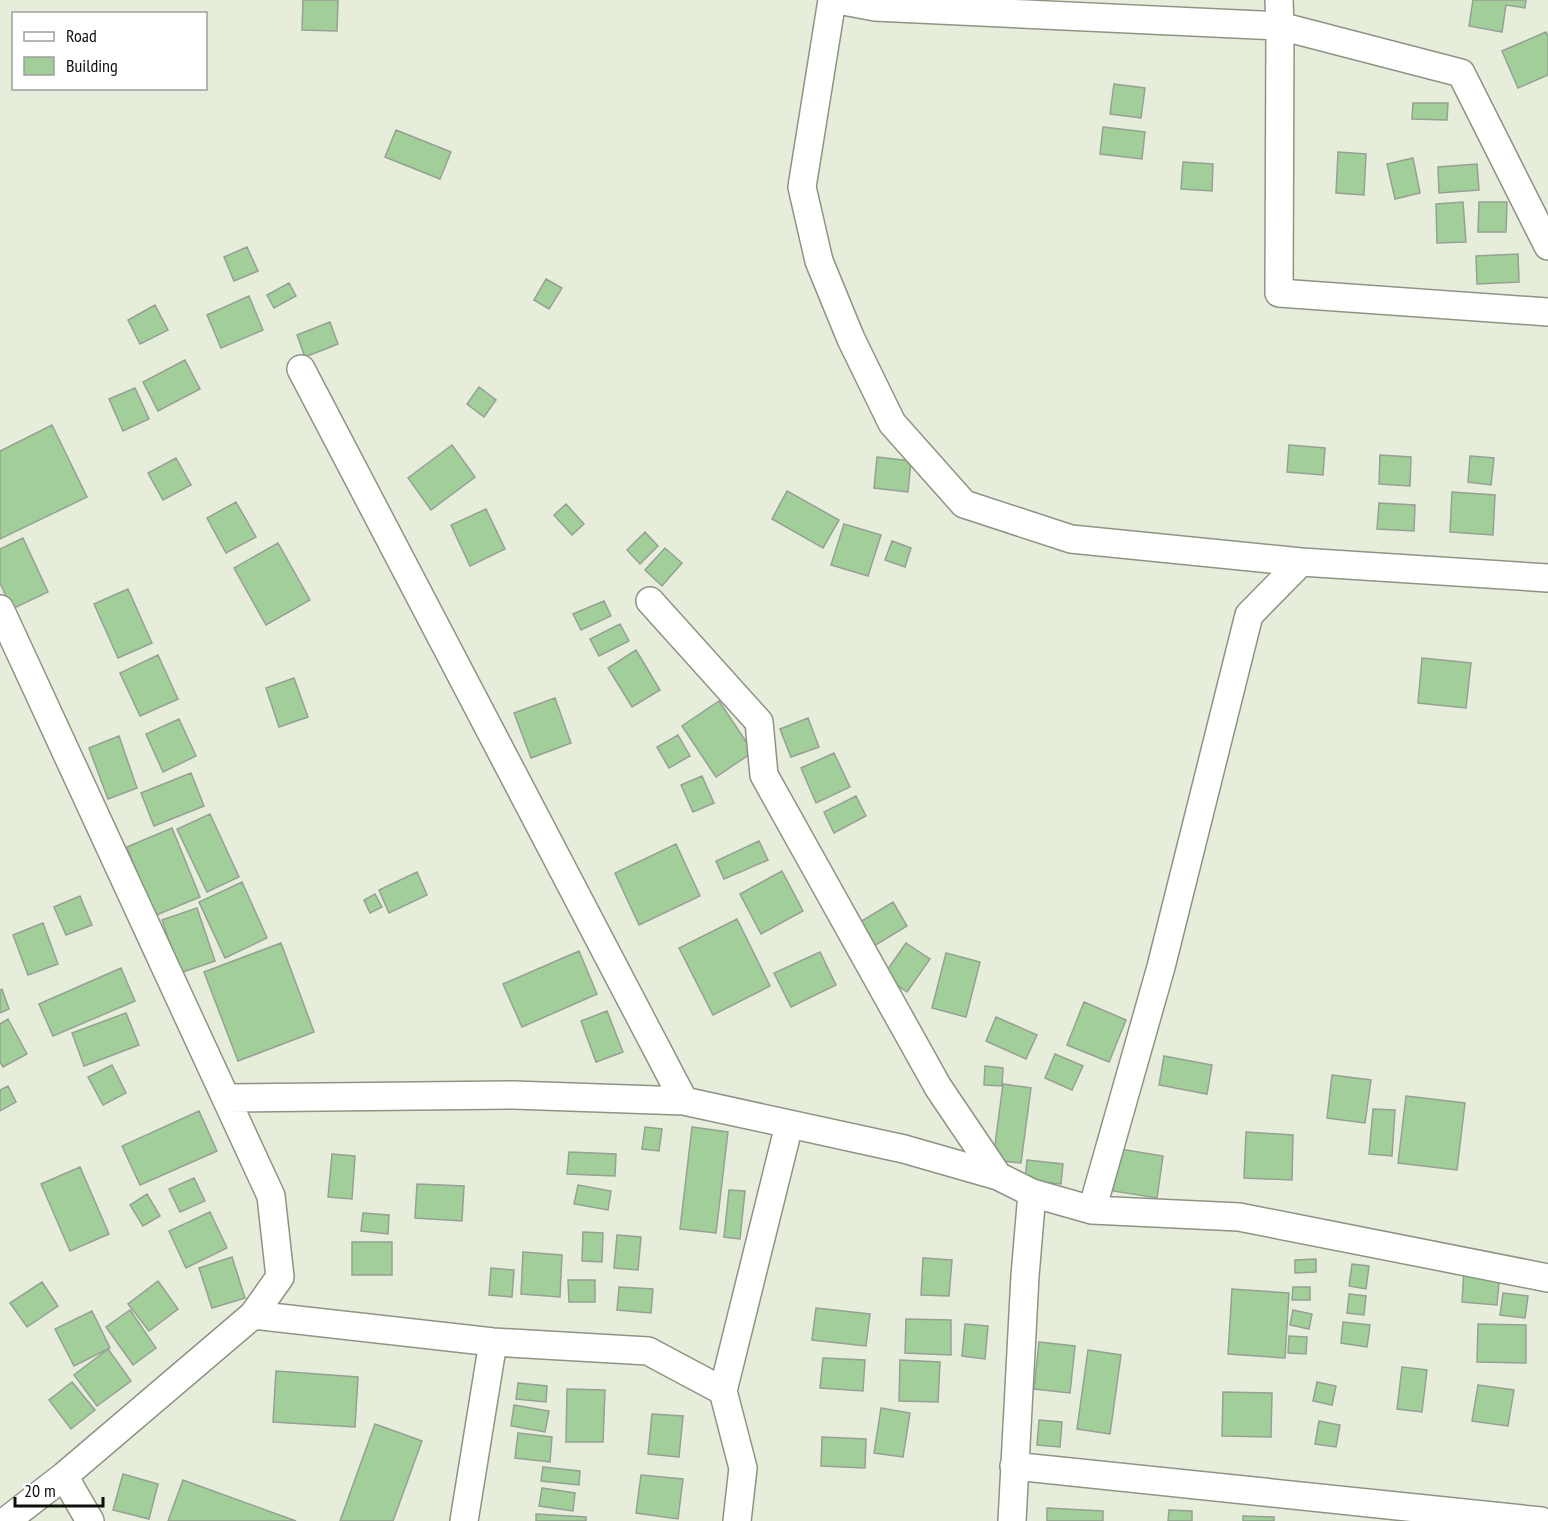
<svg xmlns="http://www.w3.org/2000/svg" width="1548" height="1521" font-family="'PT Sans Narrow',sans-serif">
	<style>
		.building { fill: #a2ce9a; stroke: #95a193; stroke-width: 1.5 }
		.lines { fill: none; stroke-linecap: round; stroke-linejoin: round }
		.street-casing { stroke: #8e9483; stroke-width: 30 }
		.street { stroke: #fff; stroke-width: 27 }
	</style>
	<rect width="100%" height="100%" fill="#e6eddb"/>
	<!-- building -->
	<path class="building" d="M 303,0 L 338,0 L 337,31 L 302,30 Z
		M 1473,0 L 1526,0 L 1525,8 L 1506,5 L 1502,32 L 1469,26 Z
		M 1546,32 L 1548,36 L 1548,75 L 1518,88 L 1502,51 Z
		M 1114,84 L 1145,88 L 1141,118 L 1110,114 Z
		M 1413,103 L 1448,103 L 1447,120 L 1412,119 Z
		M 1103,127 L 1145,132 L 1142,159 L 1100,154 Z
		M 396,130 L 451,152 L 440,179 L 385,157 Z
		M 1338,152 L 1366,154 L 1364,195 L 1336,193 Z
		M 1413,158 L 1420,193 L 1395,199 L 1387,164 Z
		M 1183,162 L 1213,164 L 1212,191 L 1181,189 Z
		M 1477,164 L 1479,190 L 1439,193 L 1438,167 Z
		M 1463,202 L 1466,242 L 1437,243 L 1436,204 Z
		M 1479,202 L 1507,202 L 1506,232 L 1478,232 Z
		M 247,247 L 258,271 L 234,281 L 224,257 Z
		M 1518,254 L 1519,282 L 1477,284 L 1476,256 Z
		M 546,279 L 562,288 L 549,309 L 534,300 Z
		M 289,283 L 296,296 L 274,308 L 267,295 Z
		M 249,296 L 263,330 L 221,348 L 207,315 Z
		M 155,305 L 168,330 L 140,344 L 128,320 Z
		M 330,322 L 338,344 L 305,357 L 297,335 Z
		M 185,360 L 200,389 L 158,411 L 143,382 Z
		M 479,387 L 496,400 L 484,417 L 467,404 Z
		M 135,388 L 149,419 L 123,431 L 109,399 Z
		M 52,425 L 87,497 L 0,539 L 0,451 Z
		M 452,445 L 475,477 L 431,510 L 408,478 Z
		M 1289,445 L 1325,448 L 1323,475 L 1287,472 Z
		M 1380,455 L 1411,457 L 1410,486 L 1379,484 Z
		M 1470,456 L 1494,458 L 1491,485 L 1468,482 Z
		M 877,457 L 911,461 L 908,492 L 874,488 Z
		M 176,458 L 191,485 L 163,500 L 148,473 Z
		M 787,491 L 839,520 L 823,548 L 772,519 Z
		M 1452,492 L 1495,495 L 1493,535 L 1450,532 Z
		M 236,502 L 256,537 L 226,553 L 207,518 Z
		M 1379,503 L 1415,505 L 1414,531 L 1377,529 Z
		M 566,504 L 584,524 L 572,535 L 554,515 Z
		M 486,509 L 505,549 L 470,566 L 451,525 Z
		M 844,524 L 881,535 L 868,576 L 831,565 Z
		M 645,532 L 658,546 L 640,564 L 627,550 Z
		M 23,538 L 48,592 L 12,609 L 0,583 L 0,549 Z
		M 892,541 L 911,548 L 905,567 L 885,560 Z
		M 278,543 L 310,600 L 266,625 L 234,568 Z
		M 665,548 L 682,563 L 662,586 L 645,570 Z
		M 128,589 L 152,643 L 118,658 L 94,604 Z
		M 604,601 L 611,616 L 581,630 L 573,614 Z
		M 620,624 L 629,641 L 599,656 L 590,639 Z
		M 636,650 L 660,690 L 632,707 L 608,668 Z
		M 158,655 L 178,699 L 140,716 L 120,673 Z
		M 1422,658 L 1471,663 L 1466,708 L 1418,703 Z
		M 294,678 L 308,717 L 279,727 L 266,688 Z
		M 555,698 L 571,743 L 531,758 L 514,713 Z
		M 719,701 L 753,752 L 716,777 L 682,726 Z
		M 808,718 L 819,747 L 791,757 L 780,729 Z
		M 179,719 L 196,756 L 163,772 L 146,734 Z
		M 678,735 L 690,756 L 669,768 L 657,747 Z
		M 119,736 L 137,788 L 108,799 L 89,748 Z
		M 834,753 L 850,787 L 816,803 L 801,768 Z
		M 191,773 L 204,806 L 154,826 L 141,793 Z
		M 702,776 L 714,803 L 693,812 L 681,785 Z
		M 856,796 L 866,816 L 834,833 L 824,812 Z
		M 210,814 L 239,877 L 207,892 L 177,829 Z
		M 172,828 L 200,897 L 154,916 L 127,847 Z
		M 759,841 L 768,860 L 724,879 L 716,861 Z
		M 676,844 L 700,896 L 639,925 L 615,873 Z
		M 782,871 L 803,911 L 761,934 L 740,894 Z
		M 417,872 L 427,895 L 389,913 L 379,890 Z
		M 242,882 L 267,938 L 225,958 L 199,902 Z
		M 375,894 L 382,907 L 370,913 L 364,900 Z
		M 80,896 L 92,925 L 66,935 L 54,907 Z
		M 893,902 L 907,926 L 874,946 L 860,922 Z
		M 197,908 L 215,961 L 180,973 L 162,920 Z
		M 737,919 L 770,986 L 713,1015 L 679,948 Z
		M 43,923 L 58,964 L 28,975 L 13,935 Z
		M 281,943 L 314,1032 L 238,1061 L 204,972 Z
		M 906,943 L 930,959 L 907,992 L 883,976 Z
		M 579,951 L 597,994 L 522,1027 L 503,984 Z
		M 820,952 L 836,985 L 791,1007 L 774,973 Z
		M 946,953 L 980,962 L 966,1017 L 932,1008 Z
		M 121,968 L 135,1001 L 53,1036 L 39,1004 Z
		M 2,989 L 9,1009 L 0,1013 L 0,990 Z
		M 1084,1002 L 1126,1020 L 1109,1062 L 1067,1045 Z
		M 607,1011 L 623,1052 L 596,1062 L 581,1021 Z
		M 126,1013 L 139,1045 L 84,1066 L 72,1033 Z
		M 996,1017 L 1037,1035 L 1026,1059 L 986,1041 Z
		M 8,1019 L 27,1054 L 3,1067 L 0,1062 L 0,1024 Z
		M 1055,1054 L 1083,1066 L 1072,1090 L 1045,1078 Z
		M 1164,1056 L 1212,1065 L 1207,1094 L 1159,1085 Z
		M 112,1065 L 126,1093 L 103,1105 L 88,1077 Z
		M 985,1066 L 1003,1068 L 1002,1086 L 984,1085 Z
		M 1332,1075 L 1371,1080 L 1365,1123 L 1327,1118 Z
		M 1003,1084 L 1031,1088 L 1021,1163 L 993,1160 Z
		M 8,1086 L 16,1102 L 0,1111 L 0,1090 Z
		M 1406,1096 L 1465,1103 L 1457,1170 L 1398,1163 Z
		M 1373,1109 L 1395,1110 L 1392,1156 L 1369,1154 Z
		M 199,1111 L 217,1151 L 140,1185 L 122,1146 Z
		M 645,1127 L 662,1129 L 659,1151 L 642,1149 Z
		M 692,1127 L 728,1132 L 716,1233 L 680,1229 Z
		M 1246,1132 L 1293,1135 L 1292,1180 L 1244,1178 Z
		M 1120,1149 L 1163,1156 L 1157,1198 L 1113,1191 Z
		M 569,1152 L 616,1154 L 615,1176 L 567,1174 Z
		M 332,1154 L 355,1156 L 352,1199 L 328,1197 Z
		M 1027,1160 L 1063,1164 L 1061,1184 L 1025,1180 Z
		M 80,1167 L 109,1234 L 70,1251 L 41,1184 Z
		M 194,1178 L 205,1201 L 180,1212 L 169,1189 Z
		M 417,1184 L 464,1186 L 462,1221 L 415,1218 Z
		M 578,1185 L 611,1191 L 608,1210 L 574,1204 Z
		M 729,1190 L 745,1191 L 740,1239 L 724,1237 Z
		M 147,1194 L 160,1216 L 143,1226 L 130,1205 Z
		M 210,1212 L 227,1248 L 186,1268 L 169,1231 Z
		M 363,1213 L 389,1215 L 388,1234 L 361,1231 Z
		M 583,1232 L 603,1233 L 602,1262 L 582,1261 Z
		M 617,1235 L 641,1237 L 638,1270 L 614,1268 Z
		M 352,1242 L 392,1242 L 392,1275 L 352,1275 Z
		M 523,1252 L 562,1255 L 560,1297 L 521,1294 Z
		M 232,1257 L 245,1298 L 212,1308 L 199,1268 Z
		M 923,1258 L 952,1260 L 949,1296 L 921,1295 Z
		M 1316,1259 L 1316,1272 L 1295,1273 L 1295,1260 Z
		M 1352,1264 L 1369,1266 L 1366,1289 L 1349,1286 Z
		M 491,1268 L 514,1270 L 512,1297 L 489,1295 Z
		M 1464,1268 L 1500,1271 L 1497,1305 L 1462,1302 Z
		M 568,1280 L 595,1280 L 595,1302 L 569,1302 Z
		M 158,1281 L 178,1309 L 149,1331 L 128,1304 Z
		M 42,1282 L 58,1306 L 27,1327 L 10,1303 Z
		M 619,1287 L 653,1289 L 651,1313 L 617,1310 Z
		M 1293,1287 L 1310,1287 L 1310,1300 L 1292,1300 Z
		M 1232,1289 L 1289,1293 L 1285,1358 L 1228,1354 Z
		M 1503,1293 L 1528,1296 L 1525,1318 L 1500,1315 Z
		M 1349,1294 L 1366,1296 L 1364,1315 L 1347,1313 Z
		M 816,1308 L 870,1314 L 866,1346 L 812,1340 Z
		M 130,1310 L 156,1348 L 133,1365 L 106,1327 Z
		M 1293,1310 L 1312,1314 L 1309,1329 L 1290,1325 Z
		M 92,1311 L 110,1348 L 74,1366 L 55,1329 Z
		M 906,1319 L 951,1320 L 951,1355 L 905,1353 Z
		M 1343,1322 L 1370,1325 L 1367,1347 L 1341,1343 Z
		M 965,1324 L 988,1326 L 985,1359 L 962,1356 Z
		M 1478,1324 L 1526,1325 L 1526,1363 L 1477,1362 Z
		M 1289,1336 L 1307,1337 L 1306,1354 L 1288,1353 Z
		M 1039,1342 L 1075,1346 L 1070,1393 L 1034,1389 Z
		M 108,1349 L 131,1381 L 97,1406 L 74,1375 Z
		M 1088,1350 L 1121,1355 L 1110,1434 L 1077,1429 Z
		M 823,1358 L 865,1360 L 863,1391 L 820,1388 Z
		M 900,1360 L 940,1362 L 938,1402 L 899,1401 Z
		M 1402,1367 L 1427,1370 L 1422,1412 L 1397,1409 Z
		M 276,1371 L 358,1377 L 355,1427 L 273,1422 Z
		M 72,1382 L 95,1410 L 71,1429 L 49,1400 Z
		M 1317,1382 L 1336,1386 L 1332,1405 L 1313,1401 Z
		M 518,1383 L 547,1386 L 546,1402 L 516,1399 Z
		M 1478,1385 L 1514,1390 L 1508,1426 L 1472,1421 Z
		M 567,1389 L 605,1390 L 603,1442 L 566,1442 Z
		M 1223,1392 L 1272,1393 L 1271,1437 L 1222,1436 Z
		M 514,1405 L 549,1411 L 545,1432 L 511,1426 Z
		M 881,1408 L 910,1413 L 903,1457 L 874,1453 Z
		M 652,1414 L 683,1416 L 679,1457 L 648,1454 Z
		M 1039,1420 L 1062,1422 L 1060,1447 L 1037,1445 Z
		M 1319,1421 L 1340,1425 L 1336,1447 L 1315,1444 Z
		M 375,1424 L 422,1441 L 393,1521 L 340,1521 Z
		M 518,1433 L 552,1437 L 550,1462 L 515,1458 Z
		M 822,1437 L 866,1439 L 865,1468 L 821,1466 Z
		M 543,1467 L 580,1471 L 579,1485 L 541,1481 Z
		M 123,1474 L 158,1484 L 149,1519 L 113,1510 Z
		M 641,1475 L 683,1479 L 678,1519 L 636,1513 Z
		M 183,1480 L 296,1521 L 168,1521 Z
		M 542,1488 L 575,1493 L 573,1511 L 539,1506 Z
		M 1047,1508 L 1103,1511 L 1103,1521 L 1047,1521 Z
		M 1169,1510 L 1192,1511 L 1192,1521 L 1168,1521 Z
		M 536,1514 L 586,1517 L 586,1521 L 536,1521 Z
		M 1243,1516 L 1274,1517 L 1274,1521 L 1243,1521 Z"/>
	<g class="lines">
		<defs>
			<path id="street" d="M 832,0 L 802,187 L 819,261 L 851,339 L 892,423 L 964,504 L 1071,539 L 1301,562
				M 838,0 L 875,7 L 1280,26 L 1279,293 L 1548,312
				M 1279,0 L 1280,26 L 1461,73 L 1548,246
				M 301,369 L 684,1101
				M 650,601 L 759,722 L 764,775 L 938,1087 L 998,1176
				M 0,609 L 271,1196 L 280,1277 L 253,1315 L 64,1476 L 6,1521
				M 226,1098 L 514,1095 L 684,1101 L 904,1149 L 998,1176 L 1032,1193 L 1025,1276 L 1012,1521
				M 1032,1193 L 1092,1210 L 1239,1217 L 1548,1278
				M 1092,1210 L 1161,967 L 1249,615 L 1301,562 L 1548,578
				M 253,1315 L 493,1342 L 648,1351 L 723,1391 L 743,1468 L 737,1521
				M 723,1391 L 789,1125
				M 1014,1466 L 1541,1521
				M 64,1476 L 90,1521
				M 464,1521 L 493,1342"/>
		</defs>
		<!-- street casing -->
		<use href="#street" class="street-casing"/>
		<!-- street -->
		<use href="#street" class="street"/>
	</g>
	<!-- legend -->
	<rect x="12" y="12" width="195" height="78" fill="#ffffff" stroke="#9f9f9d" stroke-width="1.5"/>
	<rect x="24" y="32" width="30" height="9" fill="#ffffff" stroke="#9f9f9d" stroke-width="1.5"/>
	<text x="66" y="42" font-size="18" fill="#0e100a">Road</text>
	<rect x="24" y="57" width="30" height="18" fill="#a2ce9a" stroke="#9f9f9d" stroke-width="1.5"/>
	<text x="66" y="72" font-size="18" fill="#0e100a">Building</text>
	<!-- scale -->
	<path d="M15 1497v9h88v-9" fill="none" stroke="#0e100a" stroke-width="3"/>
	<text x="24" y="1497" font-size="18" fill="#0e100a" stroke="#ffffff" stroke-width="4.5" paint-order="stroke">20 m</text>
</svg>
